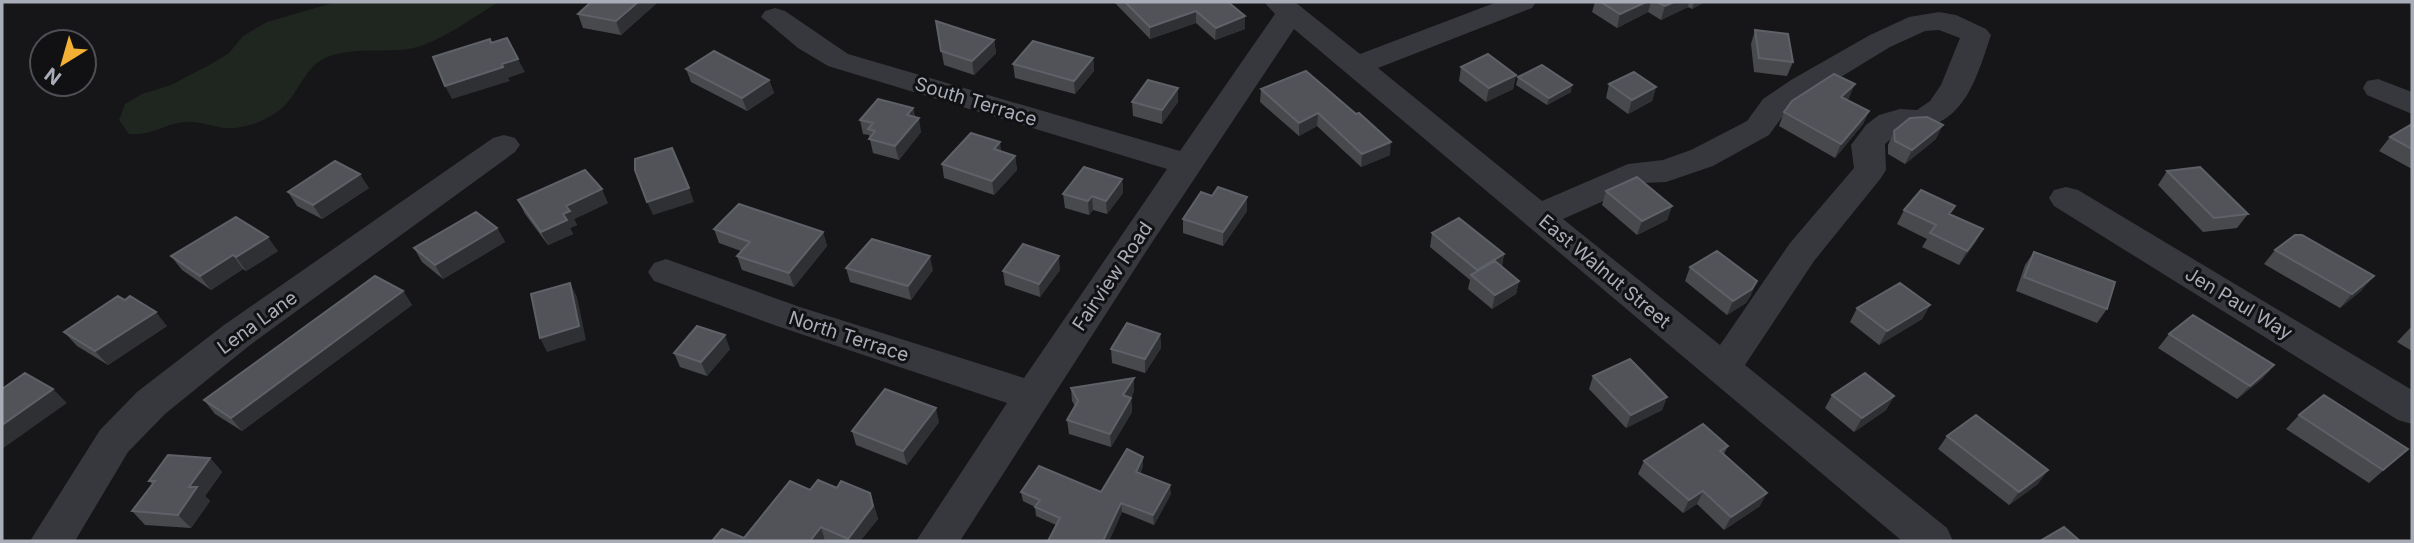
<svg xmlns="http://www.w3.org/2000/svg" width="2414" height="543" font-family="Inter,sans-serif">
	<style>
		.green { fill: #1e261f }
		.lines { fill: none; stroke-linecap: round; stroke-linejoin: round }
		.minor { fill: #37383d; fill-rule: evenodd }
		.wall { fill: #47494d }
		.shaded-wall { fill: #2f3033 }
		.building { fill: #525359; stroke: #5f6168; stroke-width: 2 }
		.labels { text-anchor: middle; stroke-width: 6; stroke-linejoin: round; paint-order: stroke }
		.street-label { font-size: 19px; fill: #a8adb8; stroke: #111113 }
	</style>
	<rect width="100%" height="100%" fill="#161618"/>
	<!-- green -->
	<path class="green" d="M 336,2 L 499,2 C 473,17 437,45 408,49 C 380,53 350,46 323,59 C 304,69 299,93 282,108 C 267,121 243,130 223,128 C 211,126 198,121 186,122 C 165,123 153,136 129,134 L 119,120 L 125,104 L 142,94 L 171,85 L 213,63 L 229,53 L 243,36 L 267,22 Z"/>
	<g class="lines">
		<!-- minor -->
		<path class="minor" d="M 1264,2 L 1295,2 L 1360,54 L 1497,2 L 1536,2 L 1532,8 L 1378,68 L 1542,201 L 1628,164 L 1663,160 L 1691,150 L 1747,121 L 1763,99 L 1791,80 L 1870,35 L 1909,17 L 1939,12 L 1956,15 L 1986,29 L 1991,35 C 1975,83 1962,132 1902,129 L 1885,144 L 1886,170 L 1881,178 L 1814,261 L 1745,365 L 1947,528 L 1953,541 L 1902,541 L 1294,29 L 1147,250 L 960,541 L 916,541 L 1007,403 L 774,325 L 654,281 L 648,272 L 654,263 L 666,259 L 800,307 L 1024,378 L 1167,169 L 828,66 L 798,48 L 761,17 L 765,11 L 775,8 L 785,11 L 848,54 L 1180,151 L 1275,14 ZM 1939,30 L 1960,38 L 1941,85 L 1930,101 L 1917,110 L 1900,109 L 1879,115 L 1866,125 L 1851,145 L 1854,168 L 1790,243 L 1720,345 L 1563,219 L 1644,183 L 1666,182 L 1713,166 L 1769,135 L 1785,113 L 1813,94 L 1890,47 L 1925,31 Z
			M 2378,79 L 2412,92 L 2412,114 L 2367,95 L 2363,88 L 2367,81 Z
			M 504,135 L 515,138 L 520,145 L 515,152 L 250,345 L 165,414 L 128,452 L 75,541 L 30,541 L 100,430 L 137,392 L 224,325 L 493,138 Z
			M 2066,187 L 2078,190 L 2412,390 L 2412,424 L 2398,420 L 2054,206 L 2049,198 L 2054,190 Z"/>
	</g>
	<!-- wall -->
	<path class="wall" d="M 658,2 L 621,35 L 583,28 L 578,14 Z
		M 1114,2 L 1228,2 L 1245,16 L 1245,29 L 1215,40 L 1196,23 L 1150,39 Z
		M 1595,2 L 1705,2 L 1692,9 L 1688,7 L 1661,20 L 1648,12 L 1617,28 L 1592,12 Z
		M 936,21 L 994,40 L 996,53 L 974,75 L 944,65 Z
		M 1755,30 L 1793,62 L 1787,76 L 1754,72 L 1751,44 Z
		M 1093,58 L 1094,71 L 1075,94 L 1015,78 L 1013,64 Z
		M 1461,67 L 1516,75 L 1513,89 L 1486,102 L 1459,81 Z
		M 686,69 L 769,80 L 774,93 L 747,111 L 691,82 Z
		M 1518,77 L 1571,92 L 1547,105 L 1516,85 Z
		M 1609,84 L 1656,87 L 1652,101 L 1628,114 L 1606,98 Z
		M 1261,89 L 1356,114 L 1390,155 L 1361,167 L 1317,126 L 1299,136 L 1260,102 Z
		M 1849,98 L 1847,100 L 1869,111 L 1863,124 L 1835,158 L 1779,126 L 1784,112 Z
		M 1132,102 L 1178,102 L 1162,124 L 1133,116 Z
		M 913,108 L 915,117 L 921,132 L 899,160 L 873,153 L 869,135 L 863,134 L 860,120 Z
		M 2412,124 L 2412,169 L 2379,151 L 2390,137 Z
		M 1894,131 L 1936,139 L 1905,164 L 1888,154 L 1888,145 Z
		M 1001,151 L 1015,156 L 1017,170 L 994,195 L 944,178 L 942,164 Z
		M 2167,171 L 2248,214 L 2237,228 L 2203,232 L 2158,185 Z
		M 1122,179 L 1123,193 L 1107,214 L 1093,210 L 1089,215 L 1065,208 L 1063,194 Z
		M 369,188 L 322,219 L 297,206 L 288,192 Z
		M 1606,191 L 1672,206 L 1667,220 L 1637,235 L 1602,205 Z
		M 518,200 L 608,203 L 574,219 L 577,225 L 570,228 L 573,234 L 548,245 L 525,214 Z
		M 1904,210 L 1950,214 L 1983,229 L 1975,243 L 1959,265 L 1922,247 L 1927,239 L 1897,224 Z
		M 1247,211 L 1223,246 L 1183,233 L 1183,219 Z
		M 497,228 L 505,242 L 443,279 L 422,262 L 414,248 Z
		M 714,229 L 823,232 L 827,246 L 794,287 L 742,270 L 737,256 L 741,251 L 719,243 Z
		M 1432,233 L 1504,254 L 1502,266 L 1519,281 L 1516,294 L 1492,309 L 1468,289 L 1470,280 L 1430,247 Z
		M 2275,250 L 2362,290 L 2340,308 L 2264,264 Z
		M 278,251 L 246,271 L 243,269 L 211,290 L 182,270 L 171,256 Z
		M 2034,252 L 2107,309 L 2097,323 L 2016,291 L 2025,265 Z
		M 1690,267 L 1751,295 L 1746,303 L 1727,315 L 1685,281 Z
		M 846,268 L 933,270 L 911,300 L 850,282 Z
		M 1060,270 L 1040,297 L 1005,285 L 1003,271 Z
		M 403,291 L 412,305 L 242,431 L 215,414 L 204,400 Z
		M 125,300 L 167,326 L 108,365 L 77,346 L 64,332 Z
		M 1930,305 L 1922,319 L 1879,345 L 1850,322 L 1857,308 Z
		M 2412,326 L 2412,351 L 2397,342 Z
		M 1160,334 L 1161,348 L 1145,373 L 1112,363 L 1111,349 Z
		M 2169,334 L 2274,365 L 2262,379 L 2237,399 L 2158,348 Z
		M 730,349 L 707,376 L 680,367 L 674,353 Z
		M 1593,376 L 1667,397 L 1662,410 L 1626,428 L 1589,389 Z
		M 1134,378 L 1134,391 L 1131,398 L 1132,412 L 1111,447 L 1069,434 L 1067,420 L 1075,406 L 1072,401 L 1071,388 Z
		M 1832,395 L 1894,396 L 1886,410 L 1854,432 L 1825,408 Z
		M 2299,415 L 2408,449 L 2369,483 L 2286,429 Z
		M 939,422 L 907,465 L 856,445 L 852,431 Z
		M 1947,436 L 2038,484 L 2009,505 L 1938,449 Z
		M 1728,446 L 1724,454 L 1760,506 L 1724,530 L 1697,504 L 1683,513 L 1638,474 L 1644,461 Z
		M 210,458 L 222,472 L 205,496 L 210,501 L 191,528 L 145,525 L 132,511 L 152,484 L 149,481 Z
		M 1143,466 L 1140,474 L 1171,494 L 1154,525 L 1122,512 L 1109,541 L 1048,541 L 1056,525 L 1036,516 L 1035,507 L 1023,501 L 1021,492 L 1101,492 Z
		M 810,490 L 870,493 L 878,519 L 860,541 L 712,541 L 744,538 Z"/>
	<!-- shaded-wall -->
	<path class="shaded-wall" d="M 638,2 L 658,2 L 621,35 L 616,21 Z
		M 1646,2 L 1651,2 L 1648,12 L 1617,28 L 1620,14 Z
		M 1674,2 L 1689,2 L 1688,7 L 1661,20 L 1665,6 Z
		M 1694,2 L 1705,2 L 1692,9 Z
		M 1196,11 L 1196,23 L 1150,39 L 1150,27 Z
		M 1245,16 L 1245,29 L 1215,40 L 1216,28 Z
		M 994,40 L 996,53 L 974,75 L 972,61 Z
		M 1093,58 L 1094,71 L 1075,94 L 1074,81 Z
		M 518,59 L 525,72 L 508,78 L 510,81 L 452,99 L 445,86 Z
		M 1516,75 L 1513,89 L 1486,102 L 1489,88 Z
		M 769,80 L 774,93 L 747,111 L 742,98 Z
		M 1855,84 L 1849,98 L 1835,111 L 1841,97 Z
		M 1572,85 L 1571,92 L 1547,105 L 1549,98 Z
		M 1656,87 L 1652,101 L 1628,114 L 1632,100 Z
		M 1178,88 L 1178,102 L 1162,124 L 1162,110 Z
		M 913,108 L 915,122 L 919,118 L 921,132 L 899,160 L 895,146 L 907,115 Z
		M 1869,111 L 1863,124 L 1835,158 L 1841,144 Z
		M 1318,113 L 1317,126 L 1299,136 L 1299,123 Z
		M 1943,125 L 1936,139 L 1905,164 L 1912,150 Z
		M 1000,142 L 1002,156 L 994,149 Z
		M 1391,142 L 1390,155 L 1361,167 L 1362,154 Z
		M 1015,156 L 1017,170 L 994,195 L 992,181 Z
		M 360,174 L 369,188 L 322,219 L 313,205 Z
		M 1122,179 L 1123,193 L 1107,214 L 1106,201 Z
		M 689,188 L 694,202 L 653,215 L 647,202 Z
		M 602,189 L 608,203 L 574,219 L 577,225 L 570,228 L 573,234 L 548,245 L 541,232 L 563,214 L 566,206 Z
		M 1092,196 L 1093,210 L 1089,215 L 1088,201 Z
		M 1247,197 L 1247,211 L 1223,246 L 1223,232 Z
		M 1672,206 L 1667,220 L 1637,235 L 1642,221 Z
		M 497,228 L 505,242 L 443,279 L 435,265 Z
		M 1983,229 L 1975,243 L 1959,265 L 1967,251 Z
		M 823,232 L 827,246 L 794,287 L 789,273 Z
		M 268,237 L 278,251 L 246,271 L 236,257 Z
		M 1504,254 L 1501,268 L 1475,278 L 1477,270 Z
		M 233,255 L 243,269 L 211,290 L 200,276 Z
		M 930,256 L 933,270 L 911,300 L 908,286 Z
		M 1059,256 L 1060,270 L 1040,297 L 1039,284 Z
		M 2374,276 L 2362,290 L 2340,308 L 2352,294 Z
		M 1519,281 L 1516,294 L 1492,309 L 1495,295 Z
		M 1757,281 L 1751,295 L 1746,303 L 1727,315 L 1733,301 Z
		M 570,283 L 577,297 L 586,340 L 547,352 L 540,338 Z
		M 403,291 L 412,305 L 242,431 L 231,418 Z
		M 1930,305 L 1922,319 L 1879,345 L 1887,331 Z
		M 156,312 L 167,326 L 108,365 L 95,351 Z
		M 1160,334 L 1161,348 L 1145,373 L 1145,359 Z
		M 725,335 L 730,349 L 707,376 L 701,362 Z
		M 2274,365 L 2262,379 L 2237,399 L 2250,386 Z
		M 1134,378 L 1134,391 L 1124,409 L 1123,395 Z
		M 53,389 L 67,403 L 2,449 L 2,425 Z
		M 1894,396 L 1886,410 L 1854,432 L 1862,418 Z
		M 1667,397 L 1662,410 L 1626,428 L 1631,415 Z
		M 1131,398 L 1132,412 L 1111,447 L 1110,434 Z
		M 936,408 L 939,422 L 907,465 L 903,451 Z
		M 1143,457 L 1143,466 L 1136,481 L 1136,472 Z
		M 210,458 L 222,472 L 205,496 L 210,501 L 191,528 L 178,515 L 189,487 Z
		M 2048,470 L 2038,484 L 2009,505 L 2019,492 Z
		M 1170,485 L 1171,494 L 1154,525 L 1153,515 Z
		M 1703,491 L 1697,504 L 1683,513 L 1689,500 Z
		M 870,493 L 878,519 L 860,541 L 848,541 L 848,539 Z
		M 1767,493 L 1760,506 L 1724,530 L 1731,517 Z
		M 1121,503 L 1122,512 L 1109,541 L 1103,541 Z
		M 821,527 L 825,541 L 810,541 Z"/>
	<!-- building -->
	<path class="building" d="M 591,2 L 638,2 L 616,21 L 578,14 Z
		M 1125,2 L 1228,2 L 1245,16 L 1216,28 L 1196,11 L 1150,27 Z
		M 1601,2 L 1646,2 L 1620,14 Z
		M 1657,2 L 1674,2 L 1665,6 Z
		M 936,21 L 994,40 L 972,61 L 941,51 Z
		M 1755,30 L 1788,34 L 1793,62 L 1759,58 Z
		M 507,38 L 518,59 L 502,64 L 503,67 L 445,86 L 433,57 L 490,39 L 491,43 Z
		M 1033,41 L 1093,58 L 1074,81 L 1013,64 Z
		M 714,51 L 769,80 L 742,98 L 686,69 Z
		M 1488,54 L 1516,75 L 1489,88 L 1461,67 Z
		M 1542,65 L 1572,85 L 1549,98 L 1518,77 Z
		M 1306,71 L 1356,114 L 1359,113 L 1391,142 L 1362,154 L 1318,113 L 1299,123 L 1261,89 Z
		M 1634,72 L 1656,87 L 1632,100 L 1609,84 Z
		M 1834,74 L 1855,84 L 1841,97 L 1869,111 L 1841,144 L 1784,112 L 1792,101 Z
		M 1148,80 L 1178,88 L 1162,110 L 1132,102 Z
		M 878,99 L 913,108 L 907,115 L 919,118 L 895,146 L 869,139 L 875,131 L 868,129 L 873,123 L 860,120 Z
		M 1927,117 L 1943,125 L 1912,150 L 1895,141 L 1894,131 L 1910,118 Z
		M 2412,124 L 2412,149 L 2390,137 Z
		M 971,133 L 1000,142 L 994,149 L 1015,156 L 992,181 L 942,164 Z
		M 672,148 L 689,188 L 647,202 L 635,170 L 635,159 Z
		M 335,161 L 360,174 L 313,205 L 288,192 Z
		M 1084,167 L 1122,179 L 1106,201 L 1092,196 L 1088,201 L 1063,194 Z
		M 2200,167 L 2248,214 L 2214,218 L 2167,171 Z
		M 585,170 L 602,189 L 566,206 L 570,211 L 563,214 L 567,220 L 541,232 L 518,200 Z
		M 1637,177 L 1672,206 L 1642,221 L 1606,191 Z
		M 1218,187 L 1247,197 L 1223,232 L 1183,219 L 1201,192 L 1212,196 Z
		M 1921,190 L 1955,206 L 1949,214 L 1983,229 L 1967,251 L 1930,233 L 1936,225 L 1904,210 Z
		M 739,204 L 823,232 L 789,273 L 737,256 L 750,242 L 714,229 Z
		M 476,212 L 497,228 L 435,265 L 414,248 Z
		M 236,217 L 268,237 L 236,257 L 233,255 L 200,276 L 171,256 Z
		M 1459,218 L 1504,254 L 1477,270 L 1432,233 Z
		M 2295,235 L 2302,235 L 2374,276 L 2352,294 L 2275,250 Z
		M 872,239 L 930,256 L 908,286 L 846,268 Z
		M 1023,244 L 1059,256 L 1039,284 L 1003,271 Z
		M 1717,251 L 1757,281 L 1752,289 L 1733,301 L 1690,267 Z
		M 2034,252 L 2115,282 L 2107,309 L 2024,277 Z
		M 1495,261 L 1519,281 L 1495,295 L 1471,275 Z
		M 375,276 L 403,291 L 231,418 L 204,400 Z
		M 570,283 L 579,326 L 540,338 L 531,294 Z
		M 1900,283 L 1930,305 L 1887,331 L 1857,308 Z
		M 118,296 L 125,300 L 130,296 L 156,312 L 95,351 L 64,332 Z
		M 2193,315 L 2274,365 L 2250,386 L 2169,334 Z
		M 1127,323 L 1160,334 L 1145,359 L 1111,349 Z
		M 697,326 L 725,335 L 701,362 L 674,353 Z
		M 1630,359 L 1667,397 L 1631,415 L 1593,376 Z
		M 25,373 L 53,389 L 2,425 L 2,389 Z
		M 1865,373 L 1894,396 L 1862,418 L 1832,395 Z
		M 1134,378 L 1123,395 L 1131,398 L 1110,434 L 1067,420 L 1078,401 L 1071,388 Z
		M 885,389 L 936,408 L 903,451 L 852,431 Z
		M 2324,395 L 2408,449 L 2383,470 L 2299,415 Z
		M 1976,415 L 2048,470 L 2019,492 L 1947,436 Z
		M 1703,424 L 1728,446 L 1720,451 L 1767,493 L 1731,517 L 1703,491 L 1689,500 L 1644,461 Z
		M 1127,449 L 1143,457 L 1136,472 L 1170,485 L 1153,515 L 1121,503 L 1103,541 L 1048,541 L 1060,518 L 1035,507 L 1040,500 L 1021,492 L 1039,466 L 1101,492 Z
		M 168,455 L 210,458 L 189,487 L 197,487 L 178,515 L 132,511 L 155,481 L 149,481 Z
		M 818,480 L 837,488 L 841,481 L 870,493 L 873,506 L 848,539 L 821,527 L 810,541 L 712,541 L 722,529 L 744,538 L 790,481 L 810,490 Z
		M 2064,527 L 2080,541 L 2040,541 Z"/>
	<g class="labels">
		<!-- street labels -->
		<g class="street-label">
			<text transform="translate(976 101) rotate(17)" y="7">South Terrace</text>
			<text transform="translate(1605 271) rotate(40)" y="7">East Walnut Street</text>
			<text transform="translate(1112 276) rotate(-56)" y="7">Fairview Road</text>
			<text transform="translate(2239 303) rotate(31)" y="7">Jen Paul Way</text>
			<text transform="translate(257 322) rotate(-36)" y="7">Lena Lane</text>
			<text transform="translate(849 336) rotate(18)" y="7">North Terrace</text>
		</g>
	</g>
	<!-- border -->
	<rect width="2414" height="543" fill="none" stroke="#a8adb8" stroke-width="7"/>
	<!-- north arrow -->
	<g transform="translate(63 63) rotate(217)"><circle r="33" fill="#111113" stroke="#4d4f55" stroke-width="2"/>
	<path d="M0-5L12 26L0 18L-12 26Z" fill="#f2b134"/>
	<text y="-10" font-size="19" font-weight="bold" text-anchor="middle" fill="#a8adb8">N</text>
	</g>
</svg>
